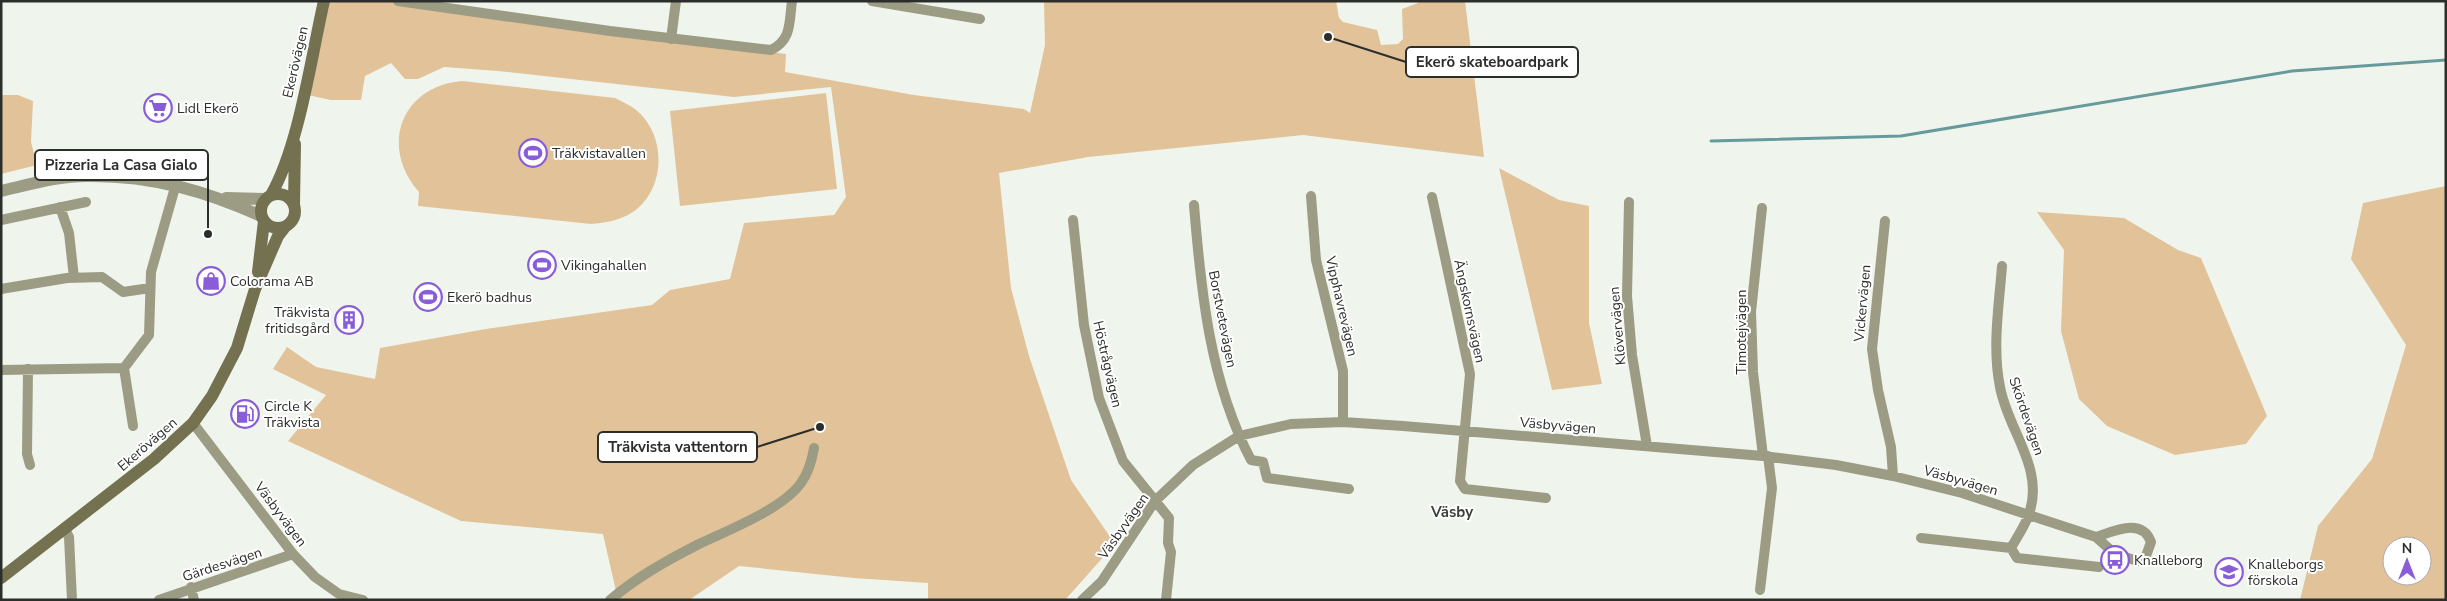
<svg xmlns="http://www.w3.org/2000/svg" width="2447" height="601" font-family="'Nunito Sans',sans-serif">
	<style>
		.green { fill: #e2c299; fill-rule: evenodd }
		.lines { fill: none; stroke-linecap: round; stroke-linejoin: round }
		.stream { stroke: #679a9c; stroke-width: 3 }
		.minor { stroke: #9c9b84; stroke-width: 10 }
		.tertiary { stroke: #9c9b84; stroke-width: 12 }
		.secondary { stroke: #737150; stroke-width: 12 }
		.labels { text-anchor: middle; stroke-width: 4; stroke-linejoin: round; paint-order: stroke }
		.street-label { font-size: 14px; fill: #2b2e2a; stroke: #fff }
		.poi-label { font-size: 14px; fill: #2b2e2a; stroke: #fff; text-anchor: start }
		.neighbourhood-label { font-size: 15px; font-weight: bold; fill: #3b4039; stroke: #fff }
		.leader { fill: none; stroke: #2b2e2a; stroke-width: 2 }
		.callout-dot { fill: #2b2e2a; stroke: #fff; stroke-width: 2 }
		.callout { fill: #fff; stroke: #2b2e2a; stroke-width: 2 }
		.callout-label { font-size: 15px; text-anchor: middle; font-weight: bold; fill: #2b2e2a }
	</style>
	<rect width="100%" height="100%" fill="#eff5ec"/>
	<!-- green -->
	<path class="green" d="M 324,1 L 398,1 L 786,54 L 785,72 L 914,95 L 1024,109 L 1030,113 L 1045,45 L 1044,1 L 1336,1 L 1339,18 L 1343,22 L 1377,30 L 1381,45 L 1398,44 L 1403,39 L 1402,9 L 1418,3 L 1418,1 L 1465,1 L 1484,157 L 1303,135 L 1088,157 L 999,173 L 1011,288 L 1029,356 L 1071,480 L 1115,544 L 1065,600 L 928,600 L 928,583 L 854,578 L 739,566 L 689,600 L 618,600 L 603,534 L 461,521 L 288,441 L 326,395 L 273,369 L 287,347 L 316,367 L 375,379 L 380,348 L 486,329 L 652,305 L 670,290 L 730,279 L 744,223 L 834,215 L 846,197 L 831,87 L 734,97 L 498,71 L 444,67 L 418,79 L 405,79 L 391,63 L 365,76 L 361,100 L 331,100 L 303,94 Z
		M 462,81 L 615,98 C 621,101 627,104 632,107 C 669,132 667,194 628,215 C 616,221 604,223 591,224 L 418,206 L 419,192 C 379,147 401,86 462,81 Z
		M 826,93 L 837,189 L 680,206 L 670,111 Z
		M 1,95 L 18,95 L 33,101 L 31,142 L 37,165 L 1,174 Z
		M 1499,168 L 1559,200 L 1589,206 L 1589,323 L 1602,384 L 1552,390 Z
		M 2446,186 L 2446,600 L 2300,600 L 2318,526 L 2372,459 L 2406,345 L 2351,259 L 2363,203 ZM 2392,546 L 2422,546 L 2422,576 L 2392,576 Z
		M 2037,212 L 2124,218 L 2178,250 L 2201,258 L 2267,416 L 2246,444 L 2175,455 L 2107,426 L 2079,399 L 2061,331 L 2064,250 Z"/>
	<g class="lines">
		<!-- stream -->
		<path class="stream" d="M 1711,141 L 1901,136 L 2292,71 L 2446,60"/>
		<!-- minor -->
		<path class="minor" d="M 398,1 L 610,31 L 771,50 C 792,40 789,22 792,1
			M 872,1 L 980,19
			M 671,39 L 676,1
			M 1311,196 L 1316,260 L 1343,371 L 1343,422
			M 1432,197 L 1470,374 L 1460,481 L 1465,489 L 1546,498
			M 1629,202 L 1627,296 L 1632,355 L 1647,446
			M 1194,205 C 1201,292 1210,382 1251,460 L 1263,462 L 1267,478 L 1349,489
			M 60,207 L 69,233 L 74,278
			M 1762,208 L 1751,312 L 1753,372 L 1763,456
			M 1,220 L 86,202
			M 1073,220 L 1084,325 L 1099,398 L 1123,461 L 1169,518 L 1168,543 L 1171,552 L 1166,600
			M 1885,221 L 1872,349 L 1878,390 L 1891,447 L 1893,476
			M 1,289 L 67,278 L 102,277 L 123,292 L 150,288
			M 124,368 L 133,426
			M 28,369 L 27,454 L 30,465
			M 1,370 L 124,368 L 149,335 L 151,272 L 176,184
			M 193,423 L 293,554 L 315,577 L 339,594 L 363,600
			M 64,528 L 69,537 L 72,600
			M 1921,538 L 2011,548 C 2017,537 2025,526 2029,514 C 2045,468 2008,431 2000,387 C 1992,347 1999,306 2002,266
			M 2011,548 L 2017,558 L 2099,567
			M 191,587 L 194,600
			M 1760,590 L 1772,488 L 1768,456
			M 159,600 L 293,554
			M 610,600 C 637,577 666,561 697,545 C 726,531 783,509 801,483 C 809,472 812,460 814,448
			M 1082,600 L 1102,581 L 1155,501 L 1193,465 L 1239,436 L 1291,424 L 1343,422 L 1403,426 L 1763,456 L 1836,465 L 1893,476 L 1962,493 L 2096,537 L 2115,554 L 2138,561 L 2146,556 L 2151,542 C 2142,517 2114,531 2096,537"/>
		<!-- tertiary -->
		<path class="tertiary" d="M 1,191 C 31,184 61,175 92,176 C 153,176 206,191 261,216
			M 226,198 L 265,199"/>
		<!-- secondary -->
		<path class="secondary" d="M261 211a17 17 0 1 1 34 0a17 17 0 1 1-34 0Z
			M 271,195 C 299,146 311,58 324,1
			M 294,204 L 295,144
			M 258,272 L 264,221
			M 1,578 L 154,459 L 193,423 L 212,396 L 237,348 L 255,289 L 278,236 L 285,227"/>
	</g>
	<!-- icons -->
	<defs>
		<symbol id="supermarket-ring" viewBox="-11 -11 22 22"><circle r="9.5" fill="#fff" stroke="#885dd7" stroke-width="1.5"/><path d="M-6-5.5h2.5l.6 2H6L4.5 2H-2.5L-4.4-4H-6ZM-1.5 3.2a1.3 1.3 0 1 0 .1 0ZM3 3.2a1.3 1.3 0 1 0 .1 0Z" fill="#885dd7"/></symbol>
		<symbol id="stadium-ring" viewBox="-11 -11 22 22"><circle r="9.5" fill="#fff" stroke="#885dd7" stroke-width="1.5"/><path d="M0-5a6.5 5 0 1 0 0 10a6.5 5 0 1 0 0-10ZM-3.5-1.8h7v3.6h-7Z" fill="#885dd7"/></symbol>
		<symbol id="shop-ring" viewBox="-11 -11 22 22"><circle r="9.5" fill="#fff" stroke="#885dd7" stroke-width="1.5"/><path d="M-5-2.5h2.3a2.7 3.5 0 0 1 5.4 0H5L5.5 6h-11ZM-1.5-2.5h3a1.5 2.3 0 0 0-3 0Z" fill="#885dd7"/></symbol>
		<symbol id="building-ring" viewBox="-11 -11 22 22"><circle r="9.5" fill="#fff" stroke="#885dd7" stroke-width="1.5"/><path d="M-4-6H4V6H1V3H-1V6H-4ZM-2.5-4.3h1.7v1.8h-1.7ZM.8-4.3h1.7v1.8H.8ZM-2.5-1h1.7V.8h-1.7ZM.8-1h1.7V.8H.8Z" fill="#885dd7"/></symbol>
		<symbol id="fuel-ring" viewBox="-11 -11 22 22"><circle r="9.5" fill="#fff" stroke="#885dd7" stroke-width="1.5"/><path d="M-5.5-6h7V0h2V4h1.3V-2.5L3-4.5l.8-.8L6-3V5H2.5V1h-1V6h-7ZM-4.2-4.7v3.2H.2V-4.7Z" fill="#885dd7"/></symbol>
		<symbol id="bus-ring" viewBox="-11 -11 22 22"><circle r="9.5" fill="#fff" stroke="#885dd7" stroke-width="1.5"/><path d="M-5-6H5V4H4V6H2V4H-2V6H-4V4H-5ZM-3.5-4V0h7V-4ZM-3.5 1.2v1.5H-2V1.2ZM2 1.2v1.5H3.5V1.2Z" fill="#885dd7"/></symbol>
		<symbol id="school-ring" viewBox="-11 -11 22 22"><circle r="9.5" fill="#fff" stroke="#885dd7" stroke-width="1.5"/><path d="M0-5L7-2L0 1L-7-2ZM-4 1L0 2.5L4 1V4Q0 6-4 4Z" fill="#885dd7"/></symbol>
	</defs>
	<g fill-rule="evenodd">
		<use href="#supermarket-ring" x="142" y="92" width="32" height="32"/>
		<use href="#stadium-ring" x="517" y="137" width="32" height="32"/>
		<use href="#stadium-ring" x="526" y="249" width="32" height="32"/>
		<use href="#shop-ring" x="195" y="265" width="32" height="32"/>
		<use href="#stadium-ring" x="412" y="281" width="32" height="32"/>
		<use href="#building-ring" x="333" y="304" width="32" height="32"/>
		<use href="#fuel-ring" x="229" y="398" width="32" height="32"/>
		<use href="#bus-ring" x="2099" y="544" width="32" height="32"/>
		<use href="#school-ring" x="2213" y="556" width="32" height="32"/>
	</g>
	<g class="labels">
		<!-- street labels -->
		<g class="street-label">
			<text transform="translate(295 62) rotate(-77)" y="5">Ekerövägen</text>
			<text transform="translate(1862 303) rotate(-85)" y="5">Vickervägen</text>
			<text transform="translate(1342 306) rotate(77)" y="5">Vipphavrevägen</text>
			<text transform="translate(1470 311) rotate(78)" y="5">Ängskornsvägen</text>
			<text transform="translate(1223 319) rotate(79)" y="5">Borstvetevägen</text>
			<text transform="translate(1617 326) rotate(-95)" y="5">Klövervägen</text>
			<text transform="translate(1741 332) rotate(-90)" y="5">Timotejvägen</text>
			<text transform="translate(1108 364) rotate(77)" y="5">Höstrågvägen</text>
			<text transform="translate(2027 416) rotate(71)" y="5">Skördevägen</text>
			<text transform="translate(1558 425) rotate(5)" y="5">Väsbyvägen</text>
			<text transform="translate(147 444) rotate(-41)" y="5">Ekerövägen</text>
			<text transform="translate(1961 480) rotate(16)" y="5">Väsbyvägen</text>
			<text transform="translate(281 514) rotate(53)" y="5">Väsbyvägen</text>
			<text transform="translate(1123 526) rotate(-55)" y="5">Väsbyvägen</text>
			<text transform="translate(222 564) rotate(-18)" y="5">Gärdesvägen</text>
		</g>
		<!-- poi labels -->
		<g class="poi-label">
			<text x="177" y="113">Lidl Ekerö</text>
			<text x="552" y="158">Träkvistavallen</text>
			<text x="561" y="270">Vikingahallen</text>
			<text x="230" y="286">Colorama AB</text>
			<text x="447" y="302">Ekerö badhus</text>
			<text x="330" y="317" text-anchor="end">Träkvista<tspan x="330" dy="16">fritidsgård</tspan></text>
			<text x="264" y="411">Circle K<tspan x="264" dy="16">Träkvista</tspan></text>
			<text x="2134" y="565">Knalleborg</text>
			<text x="2248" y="569">Knalleborgs<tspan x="2248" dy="16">förskola</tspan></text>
		</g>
		<!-- neighbourhood labels -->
		<g class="neighbourhood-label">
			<text x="1452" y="517">Väsby</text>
		</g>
	</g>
	<!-- callouts -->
	<path class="leader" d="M1328 37L1406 62M208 234L208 165M820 427L757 447"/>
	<g class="callout-dot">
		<circle cx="1328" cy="37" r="5"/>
		<circle cx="208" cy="234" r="5"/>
		<circle cx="820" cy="427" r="5"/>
	</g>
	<g class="callout">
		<rect x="1406" y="47" width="172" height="30" rx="5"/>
		<rect x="35" y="150" width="173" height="30" rx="5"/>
		<rect x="598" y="432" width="159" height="30" rx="5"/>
	</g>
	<g class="callout-label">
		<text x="1492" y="67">Ekerö skateboardpark</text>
		<text x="121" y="170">Pizzeria La Casa Gialo</text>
		<text x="678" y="452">Träkvista vattentorn</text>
	</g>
	<!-- border -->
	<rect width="2447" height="601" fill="none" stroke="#2b2e2a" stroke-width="5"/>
	<!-- north arrow -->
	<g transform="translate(2407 561)"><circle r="24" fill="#ffffff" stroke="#aaabaa"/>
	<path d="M0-4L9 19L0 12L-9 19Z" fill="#885dd7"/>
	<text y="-8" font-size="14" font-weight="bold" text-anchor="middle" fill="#2b2e2a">N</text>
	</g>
</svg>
